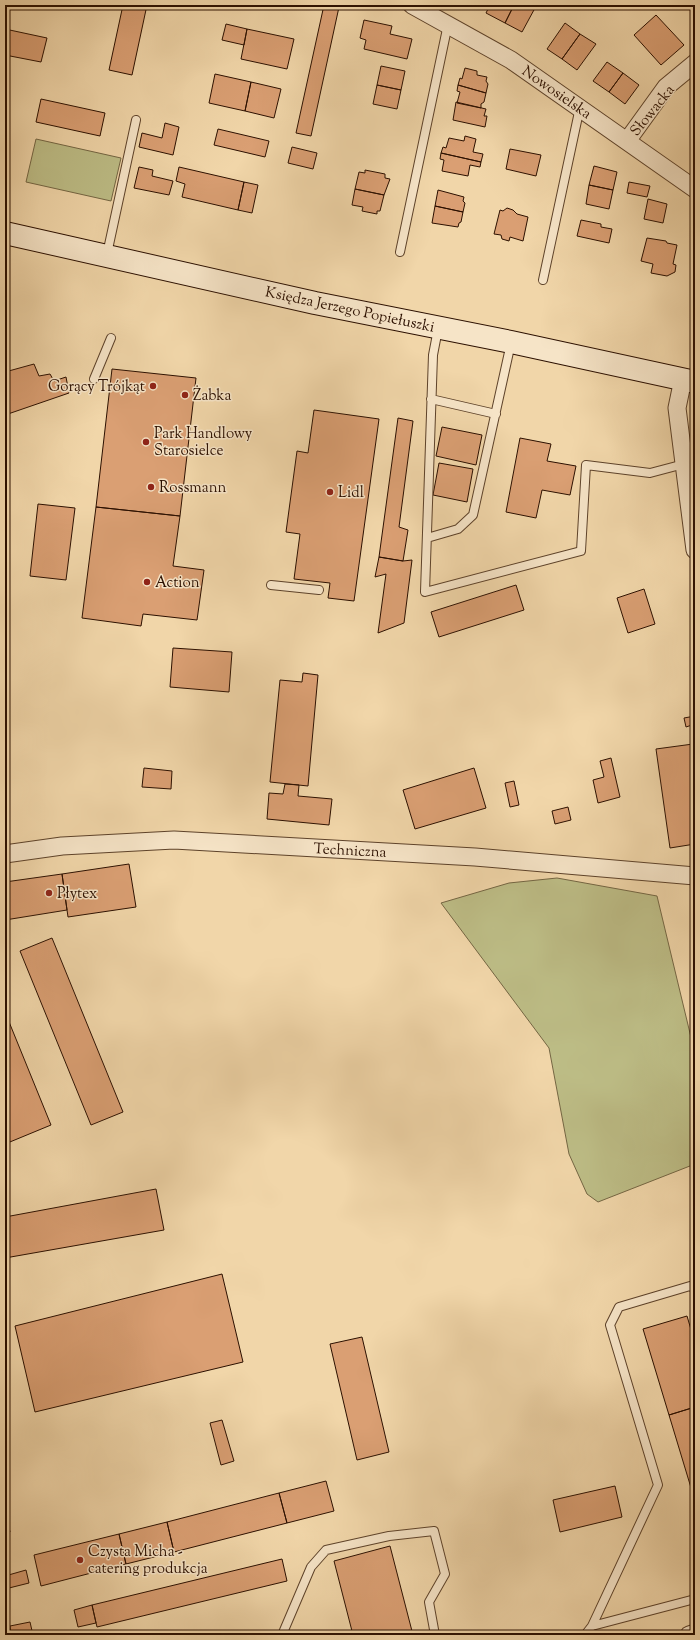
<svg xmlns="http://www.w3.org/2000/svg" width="700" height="1640" font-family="'Sorts Mill Goudy',serif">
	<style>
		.green { fill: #bdbd86; stroke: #746643 }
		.building { fill: #da9f73; stroke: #2c1000 }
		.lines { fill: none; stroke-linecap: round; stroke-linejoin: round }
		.lane-casing { stroke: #5d422a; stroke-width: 10 }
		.street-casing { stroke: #5d422a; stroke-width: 19 }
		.secondary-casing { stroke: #2c1000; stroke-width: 24 }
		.lane { stroke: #f6e4c7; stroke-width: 8 }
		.street { stroke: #f6e4c7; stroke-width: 17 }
		.secondary { stroke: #f6e4c7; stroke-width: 22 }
		.poi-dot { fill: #8f2418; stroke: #f6e4c7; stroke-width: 1.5 }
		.labels { text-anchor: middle; stroke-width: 3; stroke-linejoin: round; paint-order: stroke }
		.street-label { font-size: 15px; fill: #2c1000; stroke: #f6e4c7 }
		.poi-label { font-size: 15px; fill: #2c1000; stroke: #f6e4c7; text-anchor: start }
	</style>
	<rect width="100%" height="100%" fill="#f1d6a9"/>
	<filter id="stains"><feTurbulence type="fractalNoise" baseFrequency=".005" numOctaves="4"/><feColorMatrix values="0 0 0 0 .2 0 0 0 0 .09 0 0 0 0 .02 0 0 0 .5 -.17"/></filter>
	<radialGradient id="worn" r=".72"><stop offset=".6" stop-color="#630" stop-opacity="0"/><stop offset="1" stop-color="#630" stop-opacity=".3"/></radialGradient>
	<!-- green -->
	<path class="green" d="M 36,139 L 121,158 L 111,201 L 26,182 Z
		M 557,878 L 657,896 L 695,1054 L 695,1164 L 598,1202 L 587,1194 L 569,1154 L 549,1048 L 441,903 L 509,883 Z"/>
	<!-- building -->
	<path class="building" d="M 123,5 L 147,5 L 132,75 L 109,70 Z
		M 324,5 L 339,7 L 311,136 L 296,133 Z
		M 490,5 L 514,5 L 505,23 L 486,13 Z
		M 514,5 L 529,5 L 535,8 L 522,32 L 505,23 Z
		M 608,5 L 619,5 L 610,9 Z
		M 656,15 L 684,45 L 661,65 L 634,35 Z
		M 364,20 L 392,26 L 390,34 L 412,39 L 407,59 L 364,49 L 366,40 L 360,38 Z
		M 565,23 L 580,34 L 562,59 L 547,49 Z
		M 226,24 L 247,29 L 244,45 L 222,40 Z
		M 5,29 L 47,38 L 41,62 L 5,55 Z
		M 247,29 L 294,39 L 287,69 L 241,59 Z
		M 580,34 L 596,44 L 577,70 L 562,59 Z
		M 607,62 L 623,73 L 609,92 L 593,81 Z
		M 381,66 L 405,71 L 401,90 L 377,85 Z
		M 465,68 L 477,71 L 477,75 L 487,77 L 486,81 L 488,84 L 486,93 L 458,85 L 460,78 L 462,79 Z
		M 623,73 L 639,85 L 625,104 L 609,92 Z
		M 215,74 L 251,82 L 245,111 L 209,103 Z
		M 251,82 L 281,89 L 274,118 L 245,111 Z
		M 377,85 L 401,90 L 397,109 L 373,104 Z
		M 458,85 L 486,93 L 484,102 L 481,104 L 481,108 L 457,103 L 460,92 L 457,91 Z
		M 41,99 L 105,113 L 100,136 L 36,122 Z
		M 456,102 L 486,109 L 484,116 L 487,116 L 485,127 L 453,120 Z
		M 165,123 L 179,127 L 173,155 L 139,147 L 142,133 L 162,138 Z
		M 218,129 L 269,141 L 265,157 L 214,145 Z
		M 465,136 L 476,139 L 473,152 L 483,154 L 481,162 L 441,153 L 443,147 L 446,148 L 449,138 L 464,141 Z
		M 292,147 L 317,153 L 313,169 L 288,163 Z
		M 510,149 L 541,155 L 536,176 L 506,169 Z
		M 441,153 L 481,162 L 480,167 L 470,165 L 468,176 L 442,171 L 444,160 L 440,159 Z
		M 594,166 L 617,172 L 613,190 L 589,185 Z
		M 139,167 L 153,170 L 152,176 L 173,181 L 169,195 L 134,188 Z
		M 179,167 L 244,182 L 238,210 L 182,197 L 185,184 L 176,181 Z
		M 365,170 L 385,174 L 385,178 L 390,179 L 384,195 L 355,189 L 359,172 L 365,173 Z
		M 244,182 L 258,185 L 252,213 L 238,210 Z
		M 629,182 L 650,186 L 647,197 L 627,193 Z
		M 589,185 L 613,190 L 609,209 L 586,204 Z
		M 355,189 L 384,195 L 380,211 L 377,211 L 377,214 L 362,211 L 363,207 L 352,205 Z
		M 438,190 L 464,197 L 463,201 L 465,203 L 463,212 L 435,206 Z
		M 648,199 L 667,204 L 663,223 L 644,219 Z
		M 435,206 L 463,212 L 461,222 L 459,223 L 458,227 L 432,223 Z
		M 507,208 L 513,210 L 517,214 L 528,217 L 523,241 L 510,237 L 509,241 L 502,239 L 501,235 L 494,234 L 500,210 L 503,211 Z
		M 581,220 L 601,224 L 601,227 L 612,229 L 609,243 L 577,236 Z
		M 647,238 L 666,241 L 667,243 L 677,245 L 673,264 L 676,265 L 675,272 L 667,276 L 651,273 L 653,264 L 641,261 Z
		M 34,364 L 39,376 L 50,374 L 54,381 L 66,377 L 69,393 L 5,415 L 5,372 Z
		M 112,369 L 196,378 L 180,516 L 96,507 Z
		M 314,410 L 379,419 L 354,601 L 328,598 L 330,583 L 294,579 L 300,534 L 286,532 L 297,451 L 308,453 Z
		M 398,418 L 413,421 L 399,527 L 408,530 L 403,561 L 379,557 Z
		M 442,427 L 482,435 L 476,465 L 436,456 Z
		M 520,438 L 551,444 L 547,461 L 576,466 L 570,495 L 542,490 L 536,518 L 506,512 Z
		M 439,463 L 473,469 L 467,502 L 433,495 Z
		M 38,504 L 75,508 L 66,580 L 30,576 Z
		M 96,507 L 180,516 L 173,566 L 204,570 L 197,620 L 143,614 L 141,626 L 82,618 Z
		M 379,557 L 403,561 L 412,560 L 404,623 L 378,633 L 386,574 L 375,577 Z
		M 516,585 L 524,610 L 439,637 L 431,612 Z
		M 644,589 L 655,624 L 628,633 L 617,598 Z
		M 173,648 L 232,652 L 229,692 L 170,687 Z
		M 303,673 L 318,675 L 308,786 L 270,782 L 280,680 L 302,682 Z
		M 695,716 L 695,724 L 686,727 L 684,718 Z
		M 693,744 L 695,762 L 695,844 L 670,848 L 656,749 Z
		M 611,758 L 620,797 L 598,803 L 593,780 L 604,777 L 600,761 Z
		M 144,768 L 172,771 L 171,789 L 142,787 Z
		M 474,768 L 486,808 L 415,829 L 403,790 Z
		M 514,781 L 519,805 L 510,807 L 505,783 Z
		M 285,784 L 299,785 L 298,796 L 332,799 L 329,825 L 267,819 L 269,793 L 283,794 Z
		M 568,807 L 571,820 L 555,824 L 552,811 Z
		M 129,864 L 136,907 L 68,917 L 62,874 Z
		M 62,874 L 67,910 L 5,920 L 5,882 Z
		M 52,938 L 123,1112 L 91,1125 L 20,951 Z
		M 5,1012 L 51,1125 L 5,1144 Z
		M 156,1189 L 164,1230 L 5,1258 L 5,1217 Z
		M 222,1274 L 243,1362 L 35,1412 L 15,1326 Z
		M 687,1316 L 695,1343 L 695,1407 L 669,1415 L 643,1329 Z
		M 362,1337 L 389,1452 L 357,1460 L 330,1344 Z
		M 695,1407 L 695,1501 L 669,1415 Z
		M 222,1420 L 234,1461 L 221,1465 L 210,1423 Z
		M 326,1481 L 334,1511 L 287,1523 L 279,1493 Z
		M 615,1486 L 622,1517 L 560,1532 L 553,1500 Z
		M 279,1493 L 287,1523 L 174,1552 L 167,1522 Z
		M 5,1510 L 10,1532 L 5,1533 Z
		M 167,1522 L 174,1552 L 126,1564 L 119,1534 Z
		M 119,1534 L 126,1564 L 41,1586 L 34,1555 Z
		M 390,1546 L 413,1635 L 353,1635 L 334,1561 Z
		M 282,1559 L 287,1581 L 97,1627 L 92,1605 Z
		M 26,1570 L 29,1583 L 5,1589 L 5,1576 Z
		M 92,1605 L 96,1623 L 78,1627 L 74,1610 Z
		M 30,1622 L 33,1635 L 11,1635 L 10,1626 Z"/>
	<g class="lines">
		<defs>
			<path id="lane" d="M 400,252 L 448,24
				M 107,254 L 136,120
				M 543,280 L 580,107
				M 438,329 L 433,355 L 425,592 L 581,551 L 586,465 L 650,473 L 684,464
				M 94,379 L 111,338
				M 431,399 L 496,414
				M 427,538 L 458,529 L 473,515 L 511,343
				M 271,585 L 319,590
				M 592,1626 L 695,1599
				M 282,1635 L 311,1567 L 326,1550 L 389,1536 L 434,1531 L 445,1574 L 429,1602 L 435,1635
				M 585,1635 L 592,1626 L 658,1485 L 610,1325 L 619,1307 L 690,1286 L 695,1289"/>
			<path id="street" d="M 412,5 L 511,60 L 695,189
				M 627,141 L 666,87 L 695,63
				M 683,379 L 677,408 L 695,550
				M 5,854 L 62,846 L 174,840 L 475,857 L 695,876
				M 689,1635 L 695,1633"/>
			<path id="secondary" d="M 5,233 L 315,303 L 511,342 L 695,382"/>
		</defs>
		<!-- lane casing -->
		<use href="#lane" class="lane-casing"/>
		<!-- street casing -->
		<use href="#street" class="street-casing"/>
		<!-- secondary casing -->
		<use href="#secondary" class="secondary-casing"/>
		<!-- lane -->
		<use href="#lane" class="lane"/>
		<!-- street -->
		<use href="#street" class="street"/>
		<!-- secondary -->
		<use href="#secondary" class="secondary"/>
	</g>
	<!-- markers -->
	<g class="poi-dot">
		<circle cx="153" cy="386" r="4"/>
		<circle cx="185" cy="395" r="4"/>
		<circle cx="146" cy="442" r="4"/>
		<circle cx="151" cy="487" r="4"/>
		<circle cx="330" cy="492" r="4"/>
		<circle cx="147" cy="582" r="4"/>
		<circle cx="49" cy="893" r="4"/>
		<circle cx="80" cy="1560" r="4"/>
	</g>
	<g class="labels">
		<!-- street labels -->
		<g class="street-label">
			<text transform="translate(557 92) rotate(35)" y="5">Nowosielska</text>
			<text transform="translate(652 110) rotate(-51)" y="5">Słowacka</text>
			<text transform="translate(350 309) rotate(12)" y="5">Księdza Jerzego Popiełuszki</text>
			<text transform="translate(350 850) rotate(3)" y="5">Techniczna</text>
		</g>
		<!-- poi labels -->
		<g class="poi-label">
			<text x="145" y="391" text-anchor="end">Gorący Trójkąt</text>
			<text x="193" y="400">Żabka</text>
			<text x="154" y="438">Park Handlowy<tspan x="154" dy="17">Starosielce</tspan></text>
			<text x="159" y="492">Rossmann</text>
			<text x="338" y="497">Lidl</text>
			<text x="155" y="587">Action</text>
			<text x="57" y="898">Płytex</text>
			<text x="88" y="1556">Czysta Micha -<tspan x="88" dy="17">catering produkcja</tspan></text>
		</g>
	</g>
	<!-- margin -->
	<rect width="700" height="1640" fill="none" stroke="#f1d6a9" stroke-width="20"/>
	<rect x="6" y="6" width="688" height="1628" fill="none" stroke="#2c1000" stroke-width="2"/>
	<rect x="10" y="10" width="680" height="1620" fill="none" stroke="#2c1000"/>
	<rect width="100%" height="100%" filter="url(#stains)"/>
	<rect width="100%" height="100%" fill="url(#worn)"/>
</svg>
